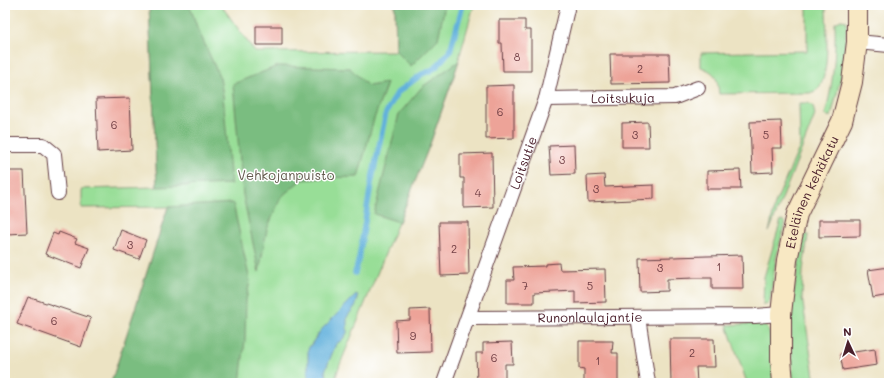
<svg xmlns="http://www.w3.org/2000/svg" width="894" height="388" font-family="Mali,sans-serif">
	<style>
		.green { fill: #98de97; stroke: #717e61 }
		.forest { fill: #7abd80; stroke: #626e56 }
		.water { fill: #62b1dc; stroke: #566884 }
		.lines { fill: none; stroke-linecap: round; stroke-linejoin: round }
		.stream { stroke: #62b1dc; stroke-width: 5.5 }
		.building { fill: #eda398 }
		.street-casing { stroke: #623c42; stroke-width: 16 }
		.secondary-casing { stroke: #623c42; stroke-width: 22 }
		.street { stroke: #fff; stroke-width: 14 }
		.secondary { stroke: #f8e8c3; stroke-width: 20 }
		.labels { text-anchor: middle; stroke-width: 3; stroke-linejoin: round; paint-order: stroke }
		.number-label { font-size: 11px; fill: #734046 }
		.street-label { font-size: 13px; fill: #4a1f2b; stroke: #fff }
		.park-label { font-size: 13px; fill: #61584b; stroke: #fff }
	</style>
	<rect width="100%" height="100%" fill="#fff"/>
	<filter id="ink" filterUnits="userSpaceOnUse"><feTurbulence type="fractalNoise" baseFrequency=".025" numOctaves="2"/><feDisplacementMap in="SourceGraphic" scale="8" xChannelSelector="R" yChannelSelector="G"/><feConvolveMatrix kernelMatrix="1 2 1 2 8 2 1 2 1" color-interpolation-filters="sRGB"/></filter>
	<filter id="wash" filterUnits="userSpaceOnUse"><feTurbulence type="fractalNoise" baseFrequency=".012" numOctaves="4" result="noise"/><feDisplacementMap in="SourceGraphic" scale="16" xChannelSelector="R" yChannelSelector="G"/><feGaussianBlur stdDeviation="0.9" result="paint"/><feColorMatrix in="noise" values="0 0 0 0 0 0 0 0 0 0 0 0 0 0 0 0 0 1.4 0 .05"/><feComposite in="paint" operator="in"/></filter>
	<g filter="url(#wash)">
		<rect width="100%" height="100%" fill="#ece3c3"/>
		<!-- green -->
		<path class="green" d="M 149,5 L 221,5 L 255,52 L 396,51 L 395,5 L 474,5 L 454,76 L 430,144 L 339,367 L 334,383 L 111,383 L 168,207 L 81,208 L 81,189 L 157,187 Z
			M 807,5 L 826,5 C 826,24 831,74 818,89 C 816,91 812,92 810,93 L 719,94 C 717,78 717,73 701,67 L 701,53 L 807,51 Z
			M 841,20 L 847,21 L 843,69 L 831,117 L 825,115 C 833,85 836,54 835,23 Z
			M 799,103 L 808,103 L 813,106 L 815,115 L 769,232 L 775,204 L 800,146 Z
			M 781,220 L 785,222 L 776,259 L 770,300 L 767,304 L 763,306 L 764,277 Z
			M 804,234 L 808,235 L 803,270 L 802,297 L 815,383 L 793,383 L 793,381 L 791,326 L 793,297 Z
			M 763,323 L 768,329 L 770,336 L 774,383 L 747,383 L 727,325 Z"/>
		<!-- forest -->
		<path class="forest" d="M 149,5 L 190,6 L 197,27 L 220,78 L 223,95 L 231,184 L 157,187 Z
			M 395,5 L 445,5 L 438,39 L 411,66 L 396,51 Z
			M 459,61 L 430,144 L 399,222 L 374,214 L 399,114 L 422,87 Z
			M 278,66 L 350,68 L 368,86 L 387,83 L 374,119 L 358,177 L 324,178 L 301,180 L 281,197 L 267,229 L 259,272 L 243,195 L 233,84 Z
			M 233,203 L 250,281 L 246,300 L 245,340 L 240,383 L 111,383 L 168,207 Z"/>
		<!-- water -->
		<path class="water" d="M 357,294 L 358,298 L 356,305 L 347,317 L 347,333 L 342,340 L 336,344 L 325,371 L 329,383 L 308,383 L 308,349 L 321,330 Z"/>
		<g class="lines">
			<!-- stream -->
			<path class="stream" d="M 355,273 L 359,258 L 371,184 L 386,113 L 397,93 L 422,74 L 430,71 L 436,67 L 450,51 L 463,5"/>
		</g>
		<g id="blocks">
			<!-- building -->
			<path class="building" d="M 499,20 L 525,20 L 525,30 L 531,30 L 531,71 L 503,71 L 502,43 L 499,43 Z
				M 256,26 L 282,26 L 282,45 L 256,45 Z
				M 610,54 L 669,54 L 670,83 L 611,84 Z
				M 514,85 L 514,138 L 486,139 L 486,86 Z
				M 130,98 L 132,150 L 98,152 L 96,99 Z
				M 781,121 L 782,148 L 772,148 L 773,172 L 752,173 L 750,122 Z
				M 648,122 L 649,147 L 622,147 L 622,123 Z
				M 574,145 L 575,174 L 551,175 L 549,146 Z
				M 492,153 L 493,207 L 464,208 L 464,178 L 460,178 L 460,154 Z
				M 740,170 L 741,189 L 707,189 L 707,171 Z
				M 5,171 L 24,171 L 27,233 L 7,234 L 6,207 L 5,207 Z
				M 604,175 L 605,187 L 654,185 L 654,199 L 588,202 L 587,176 Z
				M 819,220 L 860,220 L 860,236 L 819,237 Z
				M 439,222 L 468,222 L 469,275 L 441,276 Z
				M 121,230 L 146,240 L 139,259 L 114,250 Z
				M 59,232 L 77,239 L 75,243 L 89,248 L 81,268 L 45,254 L 53,233 L 58,235 Z
				M 742,255 L 743,289 L 712,289 L 712,278 L 695,278 L 667,279 L 667,291 L 640,292 L 639,258 Z
				M 559,263 L 560,270 L 605,269 L 606,302 L 575,303 L 575,291 L 534,293 L 534,303 L 507,303 L 507,280 L 514,280 L 513,267 L 545,266 L 545,264 Z
				M 889,267 L 889,295 L 873,298 L 868,270 Z
				M 28,297 L 91,318 L 81,347 L 17,324 Z
				M 430,309 L 431,352 L 397,353 L 396,321 L 410,320 L 410,310 Z
				M 670,339 L 714,339 L 715,367 L 696,367 L 697,383 L 671,383 Z
				M 579,341 L 613,341 L 612,353 L 618,353 L 618,383 L 584,383 L 584,369 L 579,368 Z
				M 512,342 L 513,364 L 505,364 L 505,383 L 477,383 L 476,353 L 483,353 L 483,343 Z
				M 875,349 L 877,365 L 843,370 L 840,354 Z"/>
		</g>
	</g>
	<g filter="url(#ink)">
		<use href="#blocks" fill-opacity="0" stroke="#623c42" stroke-width="1"/>
		<g class="lines">
			<defs>
				<g id="street">
					<path d="M 857,42 L 889,45"/>
					<path id="s1" d="M 546,99 L 675,97 L 698,88"/>
					<path d="M 5,145 L 43,145 L 54,154 L 58,193"/>
					<path d="M 638,317 L 648,383"/>
					<path id="s2" d="M 468,318 L 755,316 L 781,314"/>
					<path id="s3" d="M 444,383 L 546,99 L 568,5"/>
				</g>
				<g id="secondary">
					<path id="s4" d="M 783,383 L 781,359 L 781,314 L 787,260 L 797,214 L 842,121 L 852,82 L 857,42 L 857,5"/>
				</g>
			</defs>
			<!-- street casing -->
			<use href="#street" class="street-casing"/>
			<!-- secondary casing -->
			<use href="#secondary" class="secondary-casing"/>
			<!-- street -->
			<use href="#street" class="street"/>
			<!-- secondary -->
			<use href="#secondary" class="secondary"/>
		</g>
	</g>
	<g class="labels">
		<!-- number labels -->
		<g class="number-label">
			<text x="517" y="61">8</text>
			<text x="640" y="73">2</text>
			<text x="500" y="116">6</text>
			<text x="114" y="129">6</text>
			<text x="635" y="139">3</text>
			<text x="766" y="139">5</text>
			<text x="562" y="164">3</text>
			<text x="596" y="193">3</text>
			<text x="478" y="197">4</text>
			<text x="130" y="249">3</text>
			<text x="454" y="253">2</text>
			<text x="719" y="271">1</text>
			<text x="660" y="272">3</text>
			<text x="525" y="290">7</text>
			<text x="590" y="290">5</text>
			<text x="54" y="325">6</text>
			<text x="413" y="340">9</text>
			<text x="692" y="357">2</text>
			<text x="494" y="362">6</text>
			<text x="598" y="365">1</text>
		</g>
		<!-- street labels -->
		<g class="street-label">
			<text dy="5" stroke="none"><textPath href="#s1" startOffset="77">Loitsukuja</textPath></text>
			<text dy="5" stroke="none"><textPath href="#s3" startOffset="234">Loitsutie</textPath></text>
			<text dy="5" stroke="none"><textPath href="#s4" startOffset="196">Eteläinen kehäkatu</textPath></text>
			<text dy="5" stroke="none"><textPath href="#s2" startOffset="122">Runonlaulajantie</textPath></text>
		</g>
		<!-- park labels -->
		<g class="park-label">
			<text x="286" y="180">Vehkojanpuisto</text>
		</g>
	</g>
	<!-- margin -->
	<rect width="894" height="388" fill="none" stroke="#fff" stroke-width="20"/>
	<!-- north arrow -->
	<g transform="translate(848 342) rotate(356)" stroke="#ffffff" stroke-width="3" paint-order="stroke">
	<path d="M0-3L7 15L0 10L-7 15Z" fill="#4a1f2b"/>
	<text y="-6" font-size="11" font-weight="bold" text-anchor="middle" fill="#4a1f2b">N</text>
	</g>
</svg>
